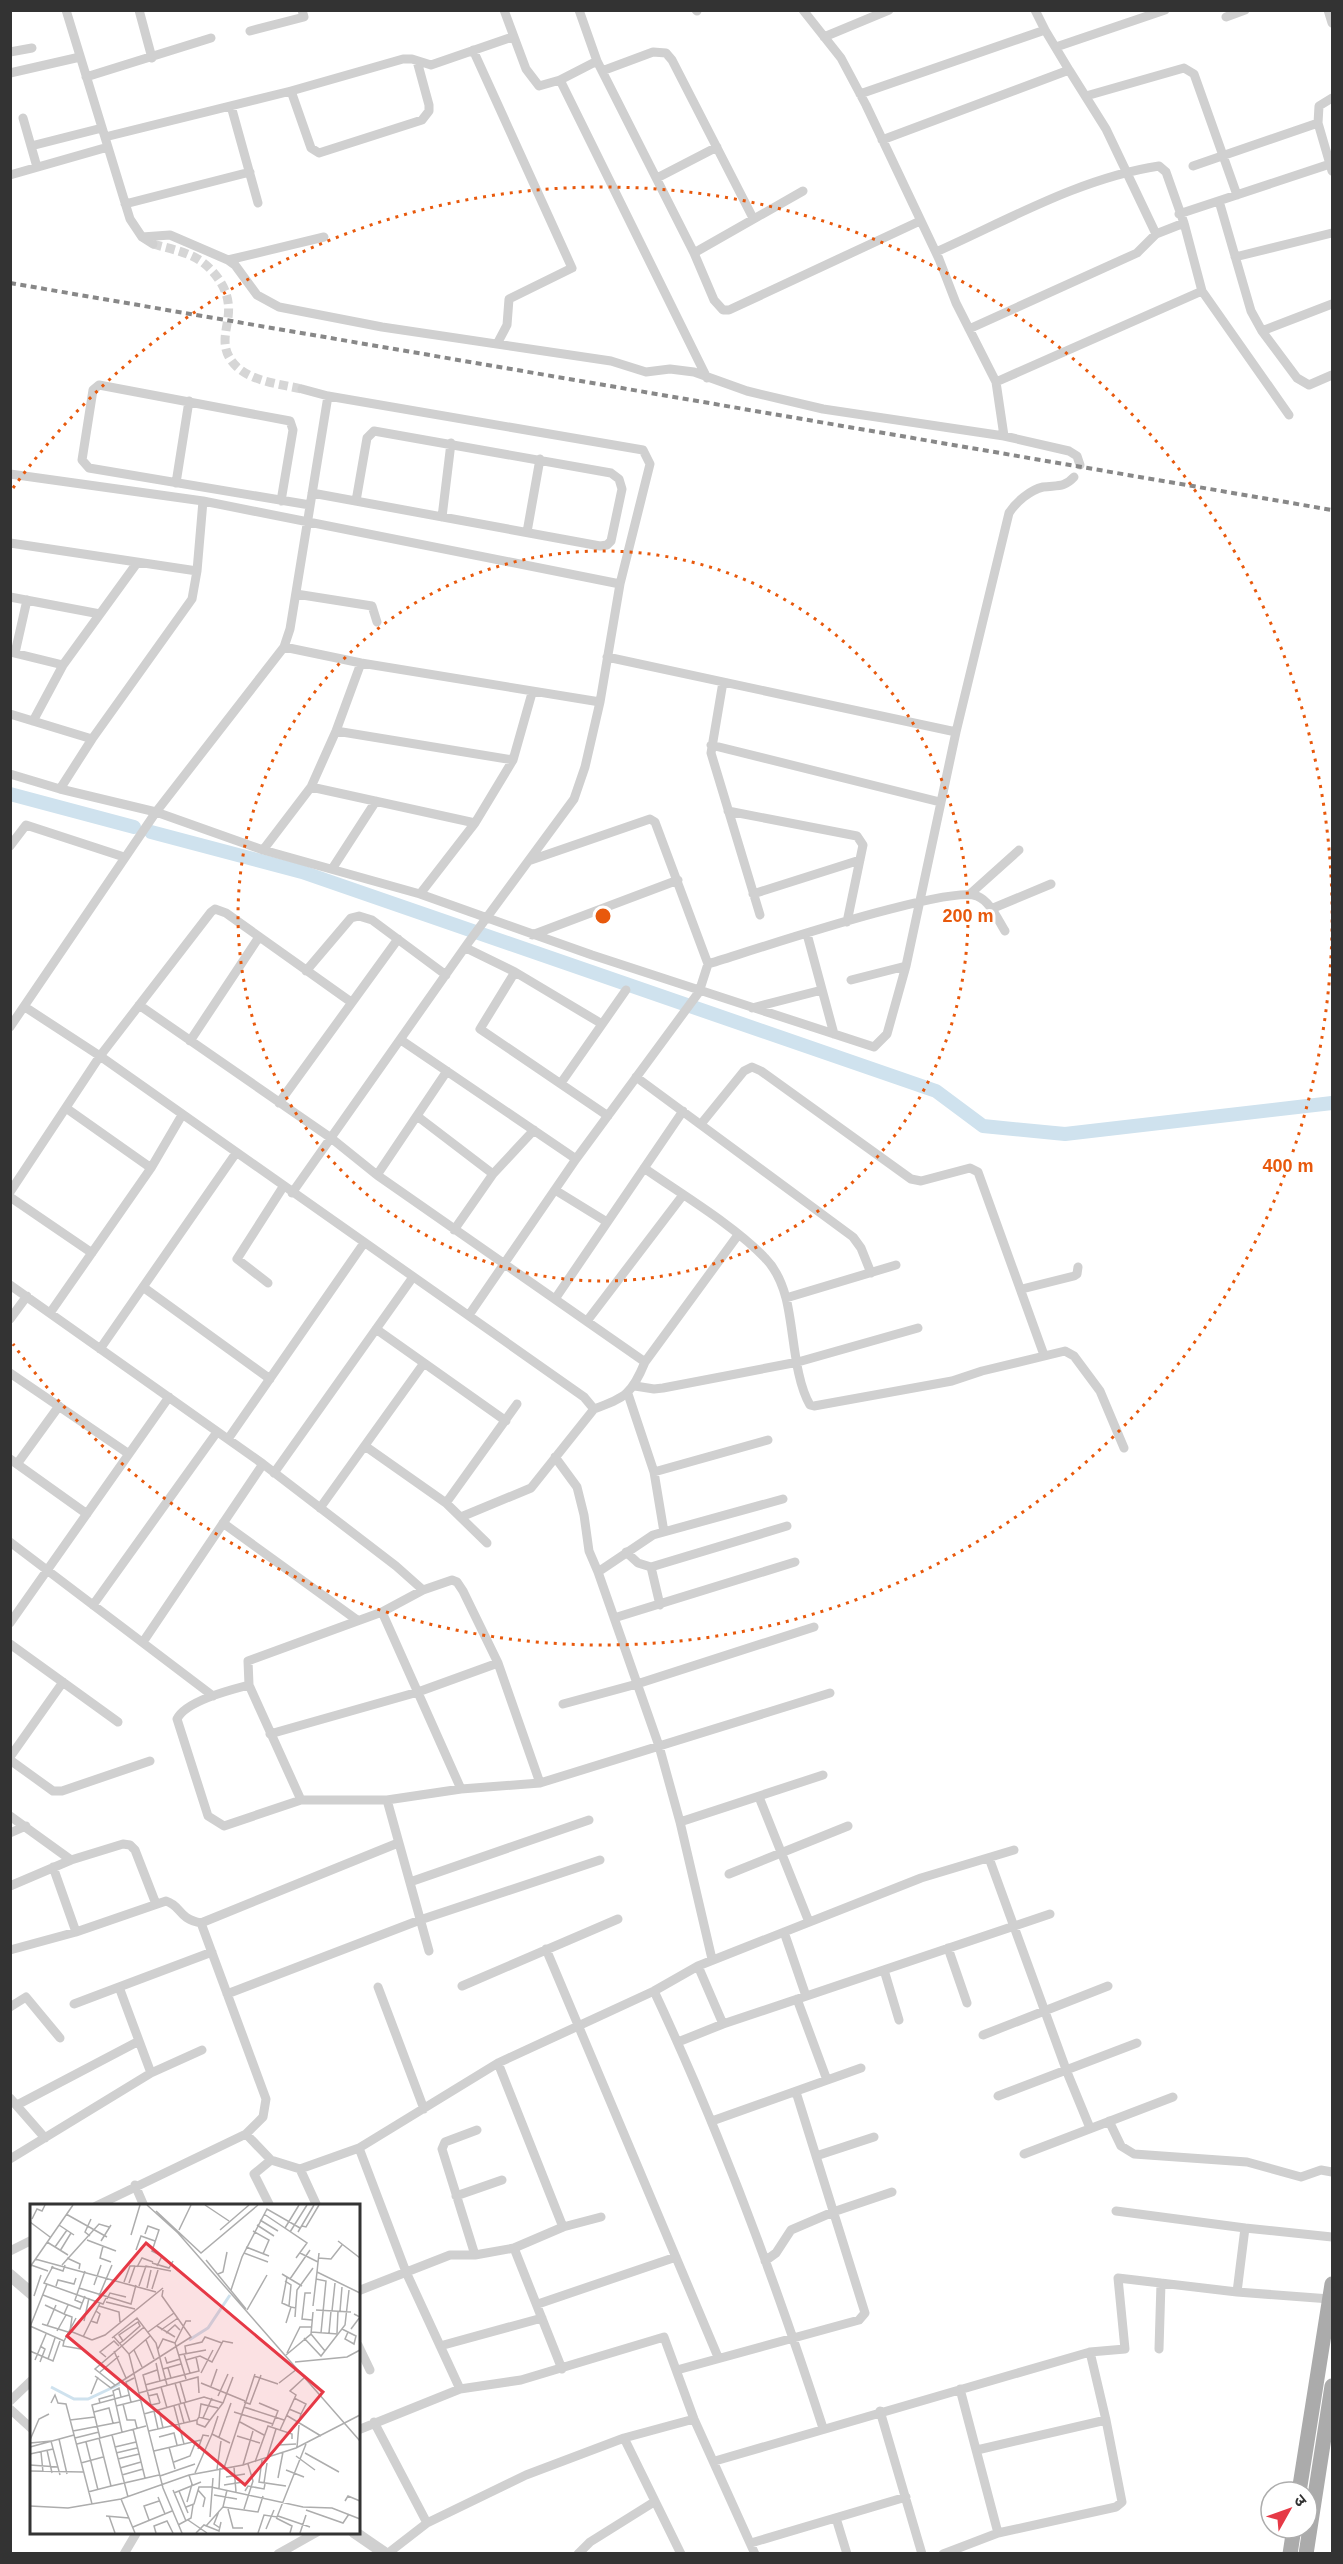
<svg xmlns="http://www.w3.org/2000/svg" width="1343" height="2564" font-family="Helvetica,'Noto Sans Devanagari',sans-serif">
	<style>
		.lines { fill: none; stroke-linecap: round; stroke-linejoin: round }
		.canal { stroke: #cfe2ee; stroke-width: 14 }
		.minor-tunnel { stroke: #d6d6d6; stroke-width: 9; stroke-dasharray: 9 4.5; stroke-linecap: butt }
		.minor { stroke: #d0d0d0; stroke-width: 9 }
		.tertiary { stroke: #d0d0d0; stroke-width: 12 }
		.primary { stroke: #ababab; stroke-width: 15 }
		.rail { stroke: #888; stroke-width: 4; stroke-dasharray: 6 4.5; stroke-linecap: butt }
		.ring { fill: none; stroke: #e8590c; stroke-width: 3; stroke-dasharray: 3 6 }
		.inset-river { fill: none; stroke: #cfe2ee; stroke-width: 3 }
		.inset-road { fill: none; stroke: #adadad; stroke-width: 1.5 }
		.view { fill: #e63946; fill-opacity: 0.15; stroke: #e63946; stroke-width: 3 }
		.inset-edge { fill: none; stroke: #333; stroke-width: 3 }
		.centre { fill: #e8590c; stroke: #fff; stroke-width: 3 }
		.ring-label { font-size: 18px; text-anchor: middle; font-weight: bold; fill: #e8590c; stroke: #fff; stroke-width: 6; stroke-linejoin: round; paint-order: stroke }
	</style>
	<rect width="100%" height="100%" fill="#fff"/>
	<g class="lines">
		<!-- canal -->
		<path class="canal" d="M 10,794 L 134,827
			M 151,832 L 302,872 L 936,1091 L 983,1126 L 1065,1134 L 1332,1103"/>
		<!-- minor-tunnel -->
		<path class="minor-tunnel" d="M 153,244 C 167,248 183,251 196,258 C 211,266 226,285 228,302 C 232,325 214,345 237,367 C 254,382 280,384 302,389"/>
		<!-- minor -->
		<path class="minor" d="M 66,10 L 130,219 L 142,237 L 153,244
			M 139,10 L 152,58
			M 504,10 L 526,69 L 539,86 L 560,80 L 597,61
			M 579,10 L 597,61 L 694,253 L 714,300 L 723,310 L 729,310 L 920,221
			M 696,10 L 697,11
			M 803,10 L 841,58 L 866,105 L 939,259 L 956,303 L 996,382 L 1004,436
			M 1035,10 L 1045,30
			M 1328,10 L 1332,23
			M 1226,17 L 1245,10
			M 250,31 L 304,17 L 302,10
			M 824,37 L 889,10
			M 1056,47 L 1165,10
			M 473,50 L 572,268 L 509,299 L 507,325 L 497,344
			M 10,52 L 32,48
			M 602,71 L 653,52 L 666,53 L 672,60 L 753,218
			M 10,73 L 80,57
			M 86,77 L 211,38
			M 560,80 L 707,378
			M 291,91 L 311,148 L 319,153 L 422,120 L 429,111 L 429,105 L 417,61
			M 860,94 L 1045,30 L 1069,70
			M 1086,96 L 1184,68 L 1194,74 L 1237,195
			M 1332,98 L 1319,106 L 1318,123 L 1332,171
			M 231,106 L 258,203
			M 23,118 L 37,167
			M 105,137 L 291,91 L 403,59 L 412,59 L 431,65 L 512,37
			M 882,140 L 1069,70 L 1106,129 L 1156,234 L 1184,223
			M 31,146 L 102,128
			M 1193,166 L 1318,123
			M 10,175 L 108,147
			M 657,178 L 717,147
			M 1219,201 L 1251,311 L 1262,331 L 1297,378 L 1309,385 L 1332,375
			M 125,204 L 250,172
			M 1179,214 L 1330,164
			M 142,237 L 170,235 L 228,260 L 235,265 L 257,295 L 279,307 L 382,327 L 611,361 L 646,372 L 670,369 L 694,372 L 747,391 L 823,409 L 1004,436 L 1069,451 L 1077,456 L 1080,465
			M 936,252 C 1008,220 1080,178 1159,166 L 1166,172 L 1184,223 L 1202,291 L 1289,415
			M 694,253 L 803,191
			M 1235,257 L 1332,233
			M 228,260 L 324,237
			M 969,329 L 1137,253 L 1156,234
			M 1262,331 L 1332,304
			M 996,382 L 1202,291
			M 10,474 L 203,501 L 620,584
			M 176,483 L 189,401
			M 312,493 L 600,546 L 607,545 L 611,541 L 622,489 L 619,479 L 611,473 L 374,431 L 367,438 L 356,501
			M 281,501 L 293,430 L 290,421 L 99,385 L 93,390 L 82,460 L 89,468 L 310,505
			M 442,517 L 451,443
			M 527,532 L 540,459
			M 10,543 L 197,571
			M 296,594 L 372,606 L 377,622
			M 10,597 L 100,614
			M 284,647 L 361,663 L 600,702
			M 10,652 L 63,665
			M 15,653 L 27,600
			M 607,657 L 956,732
			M 723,682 L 711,753 L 760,915
			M 10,714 L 92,739
			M 33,721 L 63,665 L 137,563
			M 336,731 L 513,760
			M 711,745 L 940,802
			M 10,774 L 60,789 L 156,812 L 263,850 L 420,894 L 592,955 L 874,1047 L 887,1034 L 906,966 L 956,732 L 1009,513 C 1016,502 1030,490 1043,487 C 1057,485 1064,488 1074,477
			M 311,787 L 475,823
			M 60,789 L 92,739 L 192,599 L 197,571 L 203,501
			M 728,811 L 857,836 L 863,845 L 847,922
			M 10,846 L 26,825 L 124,857
			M 263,850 L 311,787 L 336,731 L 361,663
			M 531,860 L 650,819 L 655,822 L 708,964
			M 332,869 L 376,801
			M 420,894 L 475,823 L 513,760 L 532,693
			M 753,894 L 860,860
			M 970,894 L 1019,850
			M 991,909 L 1051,884
			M 807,934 L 834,1034
			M 532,935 L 678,880
			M 466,948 L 515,972 L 602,1024
			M 306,971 L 351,918 L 359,916 L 372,920 L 446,975
			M 515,972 L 480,1029 L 608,1116
			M 851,980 L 906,966
			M 139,1005 L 331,1138 L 377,1175
			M 25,1007 L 100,1056 L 584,1397 L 594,1409 L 531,1488 L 461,1517
			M 752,1008 L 822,990
			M 10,1027 L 156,812 L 284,647 L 290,629 L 328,396
			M 401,1040 L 576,1159
			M 190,1041 L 259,937
			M 447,1071 L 377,1175 L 645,1362 L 738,1235
			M 636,1077 L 853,1237 L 861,1248 L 871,1273
			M 561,1083 L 626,990
			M 279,1103 L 398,939
			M 417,1116 L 493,1174 L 454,1230
			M 701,1124 L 744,1071 L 752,1067 L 761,1071 L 911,1179 L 921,1181 L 970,1168 L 978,1172 L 1044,1355
			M 151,1168 L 182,1115
			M 644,1168 C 681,1194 735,1226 765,1258 C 776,1269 782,1283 786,1298 C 794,1329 794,1378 810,1405 L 814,1406 L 952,1381 L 982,1371 L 1065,1351 L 1074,1356 L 1100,1391 L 1124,1448
			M 493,1174 L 534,1130
			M 555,1190 L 607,1222
			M 10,1192 L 100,1056 L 211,912 L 215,909 L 226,913 L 351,1002
			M 292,1193 L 468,943 L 574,799 L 585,767 L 600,702 L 620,584 L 650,464 L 643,450 L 328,396 L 302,389
			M 10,1197 L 92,1253
			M 268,1283 L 237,1259 L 283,1187
			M 10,1285 L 263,1464 L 396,1566 L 423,1590 L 452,1580 L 457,1582 L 463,1591 L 498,1663 L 540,1783 L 461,1789 L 387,1800 L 301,1800
			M 143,1287 L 270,1379
			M 1022,1289 L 1074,1276 L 1077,1274 L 1078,1267
			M 786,1298 L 896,1265
			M 555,1299 L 683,1111
			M 50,1313 L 151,1168 L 66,1108
			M 469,1315 L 576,1159 L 699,992 L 708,964 C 748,952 949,884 977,896 C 990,901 998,920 1005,931
			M 10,1319 L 27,1296
			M 587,1321 L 683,1195
			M 376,1329 L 506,1421
			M 100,1349 L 236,1153
			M 10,1373 L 129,1454
			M 635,1386 L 654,1389 L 663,1388 L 798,1362 L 918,1328
			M 628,1394 L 654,1472 L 664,1532
			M 594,1409 C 625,1398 632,1394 645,1362
			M 228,1439 L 364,1243
			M 365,1446 L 446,1503 L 487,1543
			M 555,1457 L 577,1487 L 584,1515 L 589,1551 L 598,1572 L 659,1746 L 680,1822 L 712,1959
			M 10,1459 L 87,1514
			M 17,1464 L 59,1406
			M 654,1472 L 768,1440
			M 274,1473 L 413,1277
			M 446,1503 L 517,1404
			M 320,1508 L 424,1363
			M 223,1523 L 357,1620
			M 10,1542 L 213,1696
			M 626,1552 L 638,1563 L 651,1567 L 787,1526
			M 651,1567 L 660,1605
			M 598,1572 L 653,1535 L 783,1499
			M 93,1605 L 217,1432
			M 382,1612 L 423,1590
			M 614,1618 L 795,1562
			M 10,1623 L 169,1397
			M 143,1642 L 263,1464
			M 10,1644 L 118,1722
			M 249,1685 L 301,1800 L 224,1826 L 208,1816 L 177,1719 C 186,1701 230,1690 249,1685 Z
			M 249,1685 L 248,1661 L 382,1612 L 461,1789
			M 563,1704 L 637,1684 L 814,1627
			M 270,1734 L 418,1692 L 498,1663
			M 10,1757 L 63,1682
			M 10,1760 L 53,1791 L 62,1791 L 150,1761
			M 540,1783 L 830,1693
			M 759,1797 L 809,1922
			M 387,1800 L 429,1951
			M 10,1816 L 71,1860
			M 680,1822 L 823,1775
			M 10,1833 L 26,1826
			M 989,1858 L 1067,2072 L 1090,2128
			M 53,1867 L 76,1932
			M 729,1874 L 848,1826
			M 410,1882 L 589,1820
			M 10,1886 L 71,1860 L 123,1844 L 130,1845 L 135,1850 L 156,1904
			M 784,1932 L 806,1996
			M 948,1948 L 967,2003
			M 546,1949 L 718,2357
			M 10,1950 L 76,1932 L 166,1901 C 182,1906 177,1918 201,1923
			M 698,1966 L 723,2024 L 1050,1914
			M 884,1970 L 899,2020
			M 462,1986 L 618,1919
			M 378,1987 L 424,2109
			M 654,1991 C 720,2132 775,2280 823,2428
			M 227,1994 L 420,1920 L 600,1860
			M 797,1999 L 827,2080
			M 74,2004 L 119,1987
			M 10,2007 L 26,1997 L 60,2038
			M 983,2035 L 1108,1986
			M 678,2042 L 723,2024
			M 498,2063 L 563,2227 L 514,2248 L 562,2369
			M 151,2073 L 119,1987 L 212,1952
			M 998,2096 L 1137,2043
			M 10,2098 L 45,2138
			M 17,2105 L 139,2041
			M 712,2121 L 861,2068
			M 1109,2121 L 1121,2146 L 1134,2154 L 1247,2162 L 1301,2177 L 1321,2170 L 1332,2172
			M 246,2134 L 263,2117 L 266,2099 L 201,1923 L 398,1843
			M 359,2148 L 406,2272 L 460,2389
			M 1024,2154 L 1173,2097
			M 816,2156 L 874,2137
			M 10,2159 L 151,2073 L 202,2050
			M 300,2169 L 317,2206
			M 135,2185 L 144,2206
			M 456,2196 L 502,2180
			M 96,2206 L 246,2134 L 271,2160 L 300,2169 L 359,2148 L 498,2063 L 654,1991 L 698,1966 L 921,1878 L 1014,1850
			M 270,2206 L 254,2174 L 271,2160
			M 1116,2211 L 1245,2228 L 1237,2292
			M 563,2227 L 601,2217
			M 1245,2228 L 1332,2237
			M 10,2251 L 32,2240
			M 475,2255 L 442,2149 L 445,2142 L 477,2130
			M 765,2261 L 776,2253 L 791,2230 L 833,2212 L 892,2192
			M 358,2291 L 450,2255 L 475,2255 L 514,2248
			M 538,2304 L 676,2257
			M 358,2345 L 370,2370
			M 440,2346 L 542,2318
			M 1159,2349 L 1161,2283
			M 677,2370 L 859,2320 L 865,2313 L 796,2092
			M 10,2401 L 32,2380
			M 10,2409 L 32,2429
			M 880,2411 L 922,2554
			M 374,2422 L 427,2523
			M 358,2430 L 460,2389 L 521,2380 L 664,2337 L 694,2419 L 755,2554
			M 624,2438 L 681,2554
			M 977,2450 L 1106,2420
			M 715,2461 L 1090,2352 L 1125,2349 L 1118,2278 L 1237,2292 L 1330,2299
			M 836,2518 L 847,2554
			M 998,2533 L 1116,2507 L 1122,2502 L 1106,2420 L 1090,2352
			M 751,2543 L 906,2497
			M 124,2554 L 137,2532
			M 278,2554 L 317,2532
			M 387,2554 L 427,2523 L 526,2475 L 624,2438 L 694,2419
			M 578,2554 L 590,2542 L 654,2502
			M 943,2554 L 998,2533 L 960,2389"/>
		<!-- tertiary -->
		<path class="tertiary" d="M 10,2275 L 32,2294
			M 354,2532 L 386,2554"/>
		<!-- primary -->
		<path class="primary" d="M 1299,2492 L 1332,2284
			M 1290,2554 L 1294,2528
			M 1306,2554 L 1332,2386"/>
		<!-- rail -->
		<path class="rail" d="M 10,283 L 1332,510"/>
	</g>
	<!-- distance rings -->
	<g class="ring">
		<circle cx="603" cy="916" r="365"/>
		<path d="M13 488A729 729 0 1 1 13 1344"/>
	</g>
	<!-- overview -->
	<g transform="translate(30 2204)">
		<rect width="330" height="330" fill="#fff"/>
		<path class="inset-river" d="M 159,136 L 178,124 L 200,91M 21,183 L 44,195 L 58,195 L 90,180"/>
		<path class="inset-road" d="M 117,1 L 148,29 L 330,237M 175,1 L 199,17M 126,7 L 171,49 L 228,1M 36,10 L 77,33M 234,10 L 277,39 L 266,54M 2,15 L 7,5 L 12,7 L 15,1M 230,16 L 248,27M 0,18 L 20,33M 29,21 L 44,31M 227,21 L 244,32M 272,22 L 276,23 L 289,1M 255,24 L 269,1M 149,26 L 161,1M 190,26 L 219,1M 223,27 L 239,36 L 233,50M 260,28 L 277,1M 268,28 L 284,1M 115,30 L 118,22 L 129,26 L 122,47 L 132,52 L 127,62M 101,31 L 110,1M 60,32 L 55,28 L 61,15M 57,36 L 86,47M 71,37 L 81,21M 308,37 L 330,54M 17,38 L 38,51M 73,42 L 70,54 L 81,58M 25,43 L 37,26M 216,43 L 239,52M 106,46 L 111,32 L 125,37M 30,47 L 41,29M 214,49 L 238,58M 270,49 L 288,58M 289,49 L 287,68 L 330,89M 37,54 L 50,60 L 49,65M 288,54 L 301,55 L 312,41M 5,55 L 126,88M 176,56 L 216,105M 122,59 L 139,64 L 143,57M 1,61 L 18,67M 32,61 L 69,20 L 79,23M 23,62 L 14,79 L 73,100 L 76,94M 0,63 L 43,1M 21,63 L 33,67 L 35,61M 107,63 L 112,54 L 123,58M 188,70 L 193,68 L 197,48M 252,70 L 272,82M 257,73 L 252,99 L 261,103M 260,75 L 280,46M 286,75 L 296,77 L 291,129M 255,77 L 261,81 L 259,102M 94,78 L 100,62 L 105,62M 99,79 L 105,62 L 122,63M 64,81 L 71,61M 26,82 L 28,76 L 44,80 L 46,74M 109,82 L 116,62 L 141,67M 49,84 L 101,100 L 106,81M 117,84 L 121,66M 122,85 L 128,66M 201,86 L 212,53 L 237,5 L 270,24M 281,89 L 275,89 L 272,115 L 282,116M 13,91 L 50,105 L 55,92M 4,92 L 11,71M 69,92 L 82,61M 77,95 L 80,89 L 96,93M 76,98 L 105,105M 52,99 L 45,96 L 55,67M 15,101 L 34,110 L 38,101M 69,102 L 89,108 L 90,118M 283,102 L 287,68M 217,106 L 237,71M 286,106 L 321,108M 302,107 L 305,79M 310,107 L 312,83M 34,110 L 42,113 L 40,127 L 62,136M 265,113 L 267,86 L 283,64M 54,117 L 59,94M 61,117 L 67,119 L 70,110 L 66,107M 256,119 L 261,103 L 266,104M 12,120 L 38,128M 0,122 L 34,137 L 46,114M 17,122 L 26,101M 127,122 L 145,133M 0,123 L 17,80M 312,125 L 326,132 L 324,140 L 315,135 L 318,128M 321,125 L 330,113 L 324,110M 131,126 L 148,114M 27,127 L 36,111M 118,128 L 144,109M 281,128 L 308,130M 136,129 L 145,121 L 150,126M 299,129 L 301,107M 307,129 L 308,107M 281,130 L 295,147M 53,133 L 70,99M 84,133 L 99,150 L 133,284 L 152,329M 82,134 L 107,114 L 126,139 L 137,181M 274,134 L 291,152 L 315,121 L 319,86M 62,136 L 75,131 L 133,84M 116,136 L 124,155M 34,137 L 33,142 L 51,145M 90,139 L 93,137 L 110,122 L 108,118 L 89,131 L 93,137M 128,145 L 133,135 L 145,139M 104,146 L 112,163M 0,147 L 23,157 L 30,137M 84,147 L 96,174M 156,149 L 155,142 L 172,138 L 175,133 L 192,139M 257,149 L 270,123 L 282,123M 99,150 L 120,132M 154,150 L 160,169M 149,151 L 176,146M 256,151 L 281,130 L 283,108M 76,153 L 70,148 L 84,137 L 89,142M 135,153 L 137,159 L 150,155M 18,155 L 25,134M 5,156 L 16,130M 156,156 L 170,152 L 182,158 L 193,137 L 203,139M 10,158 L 15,145 L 10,142M 265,158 L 317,153 L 330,146M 126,159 L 130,177M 138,164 L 141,174 L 169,167 L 166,153M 133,165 L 151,160M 127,166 L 113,171 L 121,201 L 130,199M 70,168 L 89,152M 171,169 L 183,146M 65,172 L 81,184 L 161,133 L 132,92 L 133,86M 224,172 L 248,180M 156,175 L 145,139 L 156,117 L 161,117M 150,178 L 156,199M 145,179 L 151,200M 171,179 L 215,197M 249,179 L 267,165M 85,181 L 65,165 L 114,123M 115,181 L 141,174M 181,182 L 187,165M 131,183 L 137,204M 109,189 L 168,173 L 169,189M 61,190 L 68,173M 118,192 L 127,190 L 130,199M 188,192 L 198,170M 91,193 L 89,184 L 83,187 L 92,228M 264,194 L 276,200 L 271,210M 101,198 L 96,178 L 104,174M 214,198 L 220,200 L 231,171M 21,199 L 25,191 L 28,199 L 36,200 L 62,300M 70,199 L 69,195 L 83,191M 154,199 L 160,218M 193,199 L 203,173M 229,199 L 248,207 L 242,222M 93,200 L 97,216 L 105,216 L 107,224M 149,201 L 154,219M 86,202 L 110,196M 144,202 L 154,240M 214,203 L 254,216M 259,205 L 271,210 L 269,217M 129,206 L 133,224M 124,207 L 128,225M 64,208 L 79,204 L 83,219M 204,208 L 243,220M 114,210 L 174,193 L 193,199 L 180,216M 256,211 L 291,232M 188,212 L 182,230 L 200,239M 169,213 L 171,200 L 188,204M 173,214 L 182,194M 40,216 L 65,213M 210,218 L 234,231M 103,225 L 115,274M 250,226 L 266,191 L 260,187 L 274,174M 43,227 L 90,218M 119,227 L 167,216 L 167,220 L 175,223 L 180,216 L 169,213 L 167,216M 82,231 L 98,293M 207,232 L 230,239M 129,233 L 144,229 L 147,241M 189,233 L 201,199M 45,234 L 69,228M 69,234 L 81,282 L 129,271M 70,234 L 62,201 L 99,191M 29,235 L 37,270M 0,236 L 9,215 L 19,210M 56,238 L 68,286M 0,239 L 21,237 L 30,271M 47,240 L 116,222M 248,241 L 266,240M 0,243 L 44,231M 85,243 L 106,238M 139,243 L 145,265M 267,243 L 269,221M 168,245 L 173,231 L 179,232M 17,246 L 22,269M 124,247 L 171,236M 11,248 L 13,268M 86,249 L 107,244M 275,249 L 309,268M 0,250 L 23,245M 266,252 L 285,266M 237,254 L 246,225M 88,255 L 109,250M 232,256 L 229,278 L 256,282M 144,258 L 160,252 L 166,237M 225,258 L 238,222 L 262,230 L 262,235M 51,259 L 73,253M 0,261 L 28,263M 213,261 L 223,227M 204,263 L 206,288M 90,264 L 111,258M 194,264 L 225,170M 187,265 L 191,237M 256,266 L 274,273M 0,267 L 53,268M 165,269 L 182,230M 92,271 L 113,265M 130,272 L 165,260M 196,273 L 215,270M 248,274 L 253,248M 234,279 L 237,259M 194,281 L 213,278M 189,285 L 190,264M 143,286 L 156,317M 168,286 L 175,294 L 173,303M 149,287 L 158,309M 215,287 L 218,282 L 234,285 L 235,280M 58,288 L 81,282M 144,289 L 171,278M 184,291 L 207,295M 128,293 L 135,310M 91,295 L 105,329M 315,297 L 318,292 L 330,297M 157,298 L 162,280 L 159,271M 0,302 L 38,304 L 91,295 L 159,271 L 213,261 L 266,244 L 330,211M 156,303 L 164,300 L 169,283 L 181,283 L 273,303 L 302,304 L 330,315M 193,303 L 228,308 L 233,292M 198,305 L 203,324 L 213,324M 214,305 L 223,277 L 218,260M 276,306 L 313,319 L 319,310M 189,307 L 184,320 L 190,324M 76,312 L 99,314M 79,312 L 85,329M 248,312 L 280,323M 180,313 L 183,274M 246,314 L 262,322 L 260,329M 119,316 L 114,302 L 129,297M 158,316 L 177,329M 148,321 L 161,314 L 163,301M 176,322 L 193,303 L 197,286M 103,323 L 142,307M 236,325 L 244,306M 126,329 L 124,322 L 137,317 L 143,329M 166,329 L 174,321 L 189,327 L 191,318M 228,329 L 234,311 L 247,313 L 276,240M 270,329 L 276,311"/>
		<path class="view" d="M 116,39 L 293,188 L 215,281 L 37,132 Z"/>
		<rect width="330" height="330" class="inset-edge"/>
	</g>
	<circle cx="603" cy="916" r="9" class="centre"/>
	<g class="ring-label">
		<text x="968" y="922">200 m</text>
		<text x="1288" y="1172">400 m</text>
	</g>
	<!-- border -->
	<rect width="1343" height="2564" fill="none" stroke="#333333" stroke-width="24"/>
	<!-- north arrow -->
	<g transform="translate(1289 2510) rotate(50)"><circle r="28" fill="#ffffff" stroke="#adadad" stroke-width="1.5"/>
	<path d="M0-4.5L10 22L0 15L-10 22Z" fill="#e63946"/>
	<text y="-9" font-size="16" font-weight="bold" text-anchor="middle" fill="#333333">उ</text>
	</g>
</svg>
